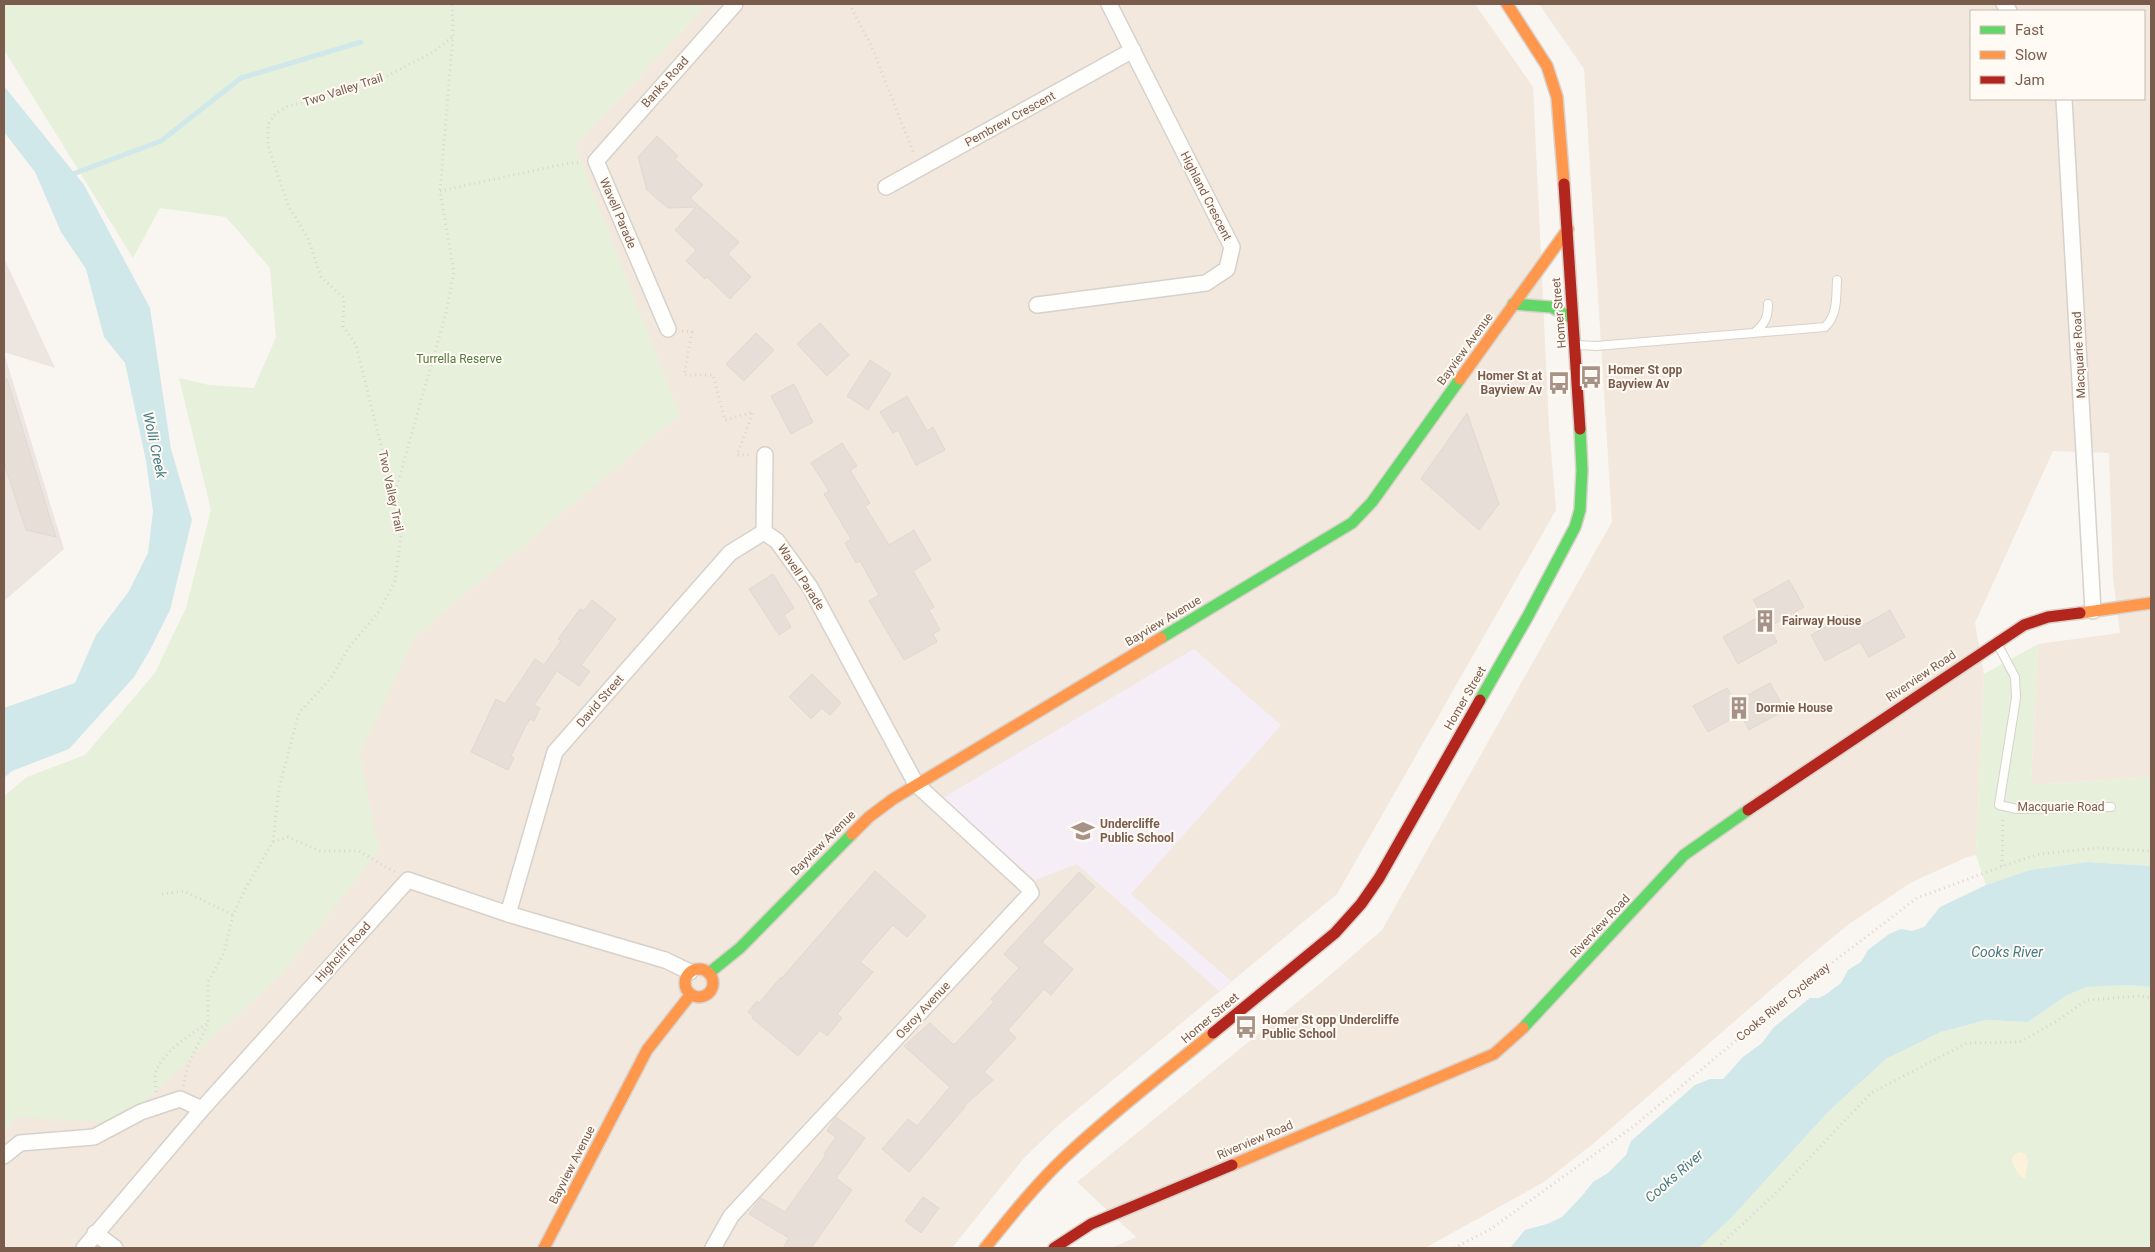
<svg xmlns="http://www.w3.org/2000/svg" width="2155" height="1252" font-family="Roboto,sans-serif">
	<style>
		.residential { fill: #f2e8de; fill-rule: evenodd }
		.industrial { fill: #ede5e0 }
		.education { fill: #f6eef6 }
		.green { fill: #e7f0db }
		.sand { fill: #fbf2d9 }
		.water { fill: #d0e8ea }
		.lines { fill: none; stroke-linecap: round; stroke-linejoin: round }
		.stream { stroke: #d0e8ea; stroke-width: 5 }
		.building { fill: #e6ded7; stroke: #e2d8d2 }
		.lane-casing { stroke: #d7d1cb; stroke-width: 10 }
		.street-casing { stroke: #d7d1cb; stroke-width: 18 }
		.fast-casing { stroke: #d9d2cb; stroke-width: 14 }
		.slow-casing { stroke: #d9d2cb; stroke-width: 14 }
		.jam-casing { stroke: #d9d2cb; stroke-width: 14 }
		.path { stroke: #dcd5d0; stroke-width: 3; stroke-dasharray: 1 4; stroke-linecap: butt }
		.lane { stroke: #fefefd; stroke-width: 8 }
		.street { stroke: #fefefd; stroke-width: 15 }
		.fast { stroke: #63d668; stroke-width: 11 }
		.slow { stroke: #ff974d; stroke-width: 11 }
		.jam { stroke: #b3261e; stroke-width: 11 }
		.labels { text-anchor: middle; stroke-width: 4; stroke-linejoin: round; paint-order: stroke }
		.street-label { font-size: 12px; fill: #7a5c4d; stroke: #fffaf3 }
		.park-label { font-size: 12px; fill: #537a41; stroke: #fffaf3 }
		.poi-label { font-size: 12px; font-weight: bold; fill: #7a5c4d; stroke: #fffaf3; text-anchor: start }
		.water-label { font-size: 14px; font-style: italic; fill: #437c86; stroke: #fffaf3 }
	</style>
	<rect width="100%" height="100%" fill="#f9f5f0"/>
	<!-- residential -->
	<path class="residential" d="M 707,4 L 1475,4 L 1533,87 L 1549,428 L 1556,510 L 1337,894 L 1055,1128 L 1024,1158 L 952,1248 L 4,1248 L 4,1124 L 353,753 L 575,146 Z
		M 1539,4 L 2151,4 L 2151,777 L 2031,785 L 2038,644 L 2120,633 L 2113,577 L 2109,453 L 2053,451 L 1975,623 L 1984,674 L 1976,855 L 1967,857 L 1910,883 L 1849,924 L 1810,956 L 1594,1143 L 1544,1182 L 1425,1248 L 1112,1248 L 1136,1237 L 1077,1182 L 1322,982 L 1382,930 L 1612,522 L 1584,69 ZM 1971,11 L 2144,11 L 2144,99 L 1971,99 Z"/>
	<!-- industrial -->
	<path class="industrial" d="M 4,258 L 55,368 L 4,352 Z
		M 4,353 L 64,549 L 4,601 Z"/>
	<!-- education -->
	<path class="education" d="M 1194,649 L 1281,725 L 1131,894 L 1231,981 L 1219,991 L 1077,864 L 1035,880 L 941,799 Z"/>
	<!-- green -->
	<path class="green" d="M 4,4 L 707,4 L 575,146 L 680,415 L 415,636 L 360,754 L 379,851 L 282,974 L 121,1123 L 16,1117 L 4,1133 L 4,796 L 27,777 L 85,755 L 155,673 L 186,608 L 211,510 L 179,378 L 209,385 L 254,388 L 276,337 L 270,268 L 226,217 L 160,208 L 133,258 L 4,50 Z
		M 2038,644 L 2031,785 L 2151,777 L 2151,866 L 2088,862 L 2030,870 L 1986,885 L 1976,855 L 1984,674 Z
		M 2128,985 L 2151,987 L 2151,1248 L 1699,1248 L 1732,1217 L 1829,1111 L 1886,1059 L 1941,1032 L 1986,1020 L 2028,1022 L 2067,995 L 2087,987 Z"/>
	<!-- sand -->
	<path class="sand" d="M 2021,1152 L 2026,1154 L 2028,1162 L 2025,1178 L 2022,1178 C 2015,1169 2004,1156 2021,1152 Z"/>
	<!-- water -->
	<path class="water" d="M 4,86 L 84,185 L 150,308 L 171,449 L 192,520 L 170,610 L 150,650 L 134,677 L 69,749 L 12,771 L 4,778 L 4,708 L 75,683 L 96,635 L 129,591 L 148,553 L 153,511 L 146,461 L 125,363 L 104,337 L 86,269 L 61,232 L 35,172 L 4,132 Z
		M 2088,862 L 2151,866 L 2151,987 L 2128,985 L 2087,987 L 2067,995 L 2028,1022 L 1986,1020 L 1941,1032 L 1886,1059 L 1829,1111 L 1732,1217 L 1699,1248 L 1510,1248 L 1525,1230 L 1547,1224 L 1562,1217 L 1582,1196 L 1593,1182 L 1608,1173 L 1626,1155 L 1631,1141 L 1695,1085 L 1710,1079 L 1723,1079 L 1743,1057 L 1762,1043 L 1774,1027 L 1810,998 L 1819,998 L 1828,993 L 1841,983 L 1848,970 L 1861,962 L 1868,950 L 1889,934 L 1901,929 L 1912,931 L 1924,927 L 1940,907 L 1986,885 L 2030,870 Z"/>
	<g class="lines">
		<!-- stream -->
		<path class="stream" d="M 70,175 L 161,141 L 241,78 L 361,42"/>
	</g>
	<!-- building -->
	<path class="building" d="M 657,136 L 678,156 L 675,159 L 703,185 L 690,198 L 739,242 L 728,254 L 751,277 L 730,299 L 707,277 L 705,279 L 686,261 L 696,250 L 675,230 L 696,207 L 668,208 L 647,190 L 638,157 Z
		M 820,323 L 849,355 L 827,376 L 797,344 Z
		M 756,333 L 774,350 L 744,381 L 726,364 Z
		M 870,360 L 891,374 L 868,410 L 847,396 Z
		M 4,379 L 7,379 L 56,537 L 26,530 L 4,463 Z
		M 794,384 L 813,422 L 791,434 L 771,396 Z
		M 907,396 L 927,431 L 933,427 L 945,450 L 916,465 L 898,430 L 893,433 L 880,412 Z
		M 1467,413 L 1499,504 L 1479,530 L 1421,479 Z
		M 842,443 L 857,466 L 850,470 L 870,503 L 865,506 L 889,545 L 914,530 L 931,560 L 913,571 L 934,607 L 929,610 L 940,630 L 933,634 L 937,642 L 904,660 L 869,601 L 879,595 L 860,561 L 856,563 L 845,543 L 851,539 L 824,494 L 829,491 L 811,463 Z
		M 773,574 L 794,608 L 784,615 L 791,627 L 779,635 L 749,589 Z
		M 1789,580 L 1804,607 L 1769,627 L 1777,642 L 1738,664 L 1723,637 L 1762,615 L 1753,600 Z
		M 592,600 L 616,619 L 581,665 L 590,671 L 579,686 L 557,671 L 534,705 L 540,708 L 534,721 L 530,719 L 525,727 L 511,756 L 514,758 L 508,770 L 471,752 L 496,699 L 505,704 L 535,659 L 544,665 L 561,641 L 558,639 L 580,609 L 584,611 Z
		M 1890,610 L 1905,637 L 1869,657 L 1860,642 L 1825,661 L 1811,635 L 1847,615 L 1855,630 Z
		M 812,674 L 841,703 L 830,715 L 822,708 L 811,719 L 789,697 Z
		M 1770,683 L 1785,710 L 1749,730 L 1740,714 L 1708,732 L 1693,706 L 1727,688 L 1735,702 Z
		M 875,871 L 926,916 L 907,937 L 893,925 L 860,962 L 873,972 L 837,1014 L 842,1018 L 827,1036 L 820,1030 L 798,1056 L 752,1018 L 754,1017 L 748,1012 L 757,1001 L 759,1003 L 781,977 L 781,979 Z
		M 1079,872 L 1095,887 L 1042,942 L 1073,969 L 1051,995 L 1044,989 L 1008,1030 L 1016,1038 L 984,1072 L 993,1080 L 964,1106 L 965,1107 L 909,1172 L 882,1149 L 908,1119 L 917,1126 L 950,1087 L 904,1046 L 930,1023 L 954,1045 L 994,1002 L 991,999 L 1019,968 L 1004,954 Z
		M 836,1117 L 865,1138 L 836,1178 L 852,1190 L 811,1248 L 783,1248 L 789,1238 L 749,1214 L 761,1198 L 785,1212 L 826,1155 L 824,1154 L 836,1137 L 827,1131 Z
		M 923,1197 L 939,1208 L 921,1233 L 905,1221 Z"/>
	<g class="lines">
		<defs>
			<path id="lane" d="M 1755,332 C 1765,324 1768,317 1768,304
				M 1578,345 L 1596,346 L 1825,327 C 1838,315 1836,296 1837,280
				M 1997,643 L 2015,677 L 2016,698 L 1999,805 L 2017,809 L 2111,807"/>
			<path id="street" d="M 2004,4 L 2009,11
				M 2064,99 L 2093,611
				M 886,187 L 1133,50
				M 1037,305 L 1206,283 L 1227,269 L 1232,247 L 1109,4
				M 668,329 L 596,161 L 735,4
				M 508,914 L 555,752 L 730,553 L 764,532
				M 4,1156 L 20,1143 L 94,1137 L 141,1112 L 180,1099 L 202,1109
				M 95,1233 L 115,1248
				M 84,1248 L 202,1109 L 408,880 L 508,914 L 665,960 L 690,972
				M 713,1248 L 731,1216 L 1031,893 L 1028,887 L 916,784 L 810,587 L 777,541 L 764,532 L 765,455"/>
			<path id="fast" d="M 1513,304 L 1551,307 L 1572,318
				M 1161,638 L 1352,523 L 1372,502 L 1460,379
				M 1480,700 L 1528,616 L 1575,527 L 1580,510 L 1582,470 L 1580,429
				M 709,973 L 740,948 L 852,834
				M 1523,1028 L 1684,855 L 1748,810"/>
			<path id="slow" d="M 1507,4 L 1547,66 L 1557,97 L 1564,184
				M 1460,379 L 1568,229
				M 2080,613 L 2151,603
				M 852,834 L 869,817 L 893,799 L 1161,638
				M685 983a14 14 0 1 1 28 0a14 14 0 1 1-28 0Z
				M 1232,1165 L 1494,1054 L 1523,1028
				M 544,1248 L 647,1050 L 691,994
				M 985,1248 C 1011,1216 1036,1184 1066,1156 C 1113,1112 1164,1073 1213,1033"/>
			<path id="jam" d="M 1564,184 L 1580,429
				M 1748,810 L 2024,625 L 2048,617 L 2080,613
				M 1213,1033 L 1335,933 L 1361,904 L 1379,878 L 1480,700
				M 1054,1248 L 1091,1224 L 1232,1165"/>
		</defs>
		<!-- lane casing -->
		<use href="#lane" class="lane-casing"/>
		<!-- street casing -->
		<use href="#street" class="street-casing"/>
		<!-- fast casing -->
		<use href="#fast" class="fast-casing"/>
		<!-- slow casing -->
		<use href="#slow" class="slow-casing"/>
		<!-- jam casing -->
		<use href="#jam" class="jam-casing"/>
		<!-- path -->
		<path class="path" d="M 849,4 L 871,45 L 914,154
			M 440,191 L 564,164 L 581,162
			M 682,331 L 692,332 L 684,375 L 713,375 L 725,420 L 753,412 L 737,455 L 749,455
			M 394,496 L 446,313 L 454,272 L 440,191 L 453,36 L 452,4
			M 273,842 L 288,837 L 320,851 L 359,851 L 395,872
			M 2002,866 L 2003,817
			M 162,894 L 184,891 L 233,915
			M 183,1086 L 189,1063 L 208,1024 L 208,982 L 224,953 L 233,915 L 245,889 L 273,842 L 279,788 L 299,713 L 331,678 L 349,647 L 378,613 L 395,581 L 402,529 L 356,345 L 343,326 L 344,298 L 321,277 L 308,238 L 288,205 L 268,146 L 268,124 L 276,113 L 288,106 L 335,95 L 387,76 L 435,51 L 453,36
			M 156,1092 C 156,1086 154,1078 156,1072 C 160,1054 192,1033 207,1024
			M 1454,1248 L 1489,1230 L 1634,1126 L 1795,991 L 1917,898 L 2014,862 L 2040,854 L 2098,848 L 2151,851
			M 1717,1248 L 1782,1187 L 1871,1093 L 1967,1043 L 2020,1042 L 2055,1022 L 2087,1000 L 2139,996 L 2151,998"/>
		<!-- lane -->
		<use href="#lane" class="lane"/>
		<!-- street -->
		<use href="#street" class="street"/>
		<!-- fast -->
		<use href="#fast" class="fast"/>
		<!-- slow -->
		<use href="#slow" class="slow"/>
		<!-- jam -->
		<use href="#jam" class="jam"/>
	</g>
	<!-- icons -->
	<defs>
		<symbol id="bus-bare" viewBox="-9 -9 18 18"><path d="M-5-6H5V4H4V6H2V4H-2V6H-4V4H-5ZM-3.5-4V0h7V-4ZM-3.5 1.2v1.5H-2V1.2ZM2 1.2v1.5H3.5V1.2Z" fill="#a69286" stroke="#fffaf3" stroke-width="2.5" paint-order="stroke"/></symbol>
		<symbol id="building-bare" viewBox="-9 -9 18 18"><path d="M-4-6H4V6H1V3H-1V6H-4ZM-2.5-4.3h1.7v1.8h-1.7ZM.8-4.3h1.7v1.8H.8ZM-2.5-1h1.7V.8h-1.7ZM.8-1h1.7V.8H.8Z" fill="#a69286" stroke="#fffaf3" stroke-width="2.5" paint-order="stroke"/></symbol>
		<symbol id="school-bare" viewBox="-9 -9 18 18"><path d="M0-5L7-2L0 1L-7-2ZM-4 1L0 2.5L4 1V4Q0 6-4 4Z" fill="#a69286" stroke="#fffaf3" stroke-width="2.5" paint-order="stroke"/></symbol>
	</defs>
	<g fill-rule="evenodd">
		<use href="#bus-bare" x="1575" y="361" width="32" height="32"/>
		<use href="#bus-bare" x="1543" y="367" width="32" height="32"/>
		<use href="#building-bare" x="1749" y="605" width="32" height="32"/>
		<use href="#building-bare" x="1723" y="692" width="32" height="32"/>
		<use href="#school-bare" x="1067" y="815" width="32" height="32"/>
		<use href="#bus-bare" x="1230" y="1011" width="32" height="32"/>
	</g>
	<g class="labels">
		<!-- street labels -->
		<g class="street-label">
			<text transform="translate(665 82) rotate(-48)" y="4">Banks Road</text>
			<text transform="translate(343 90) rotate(-18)" y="4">Two Valley Trail</text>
			<text transform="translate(1010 119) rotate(-29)" y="4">Pembrew Crescent</text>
			<text transform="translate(1206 196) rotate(63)" y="4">Highland Crescent</text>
			<text transform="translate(618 213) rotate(67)" y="4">Wavell Parade</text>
			<text transform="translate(1559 313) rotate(-95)" y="4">Homer Street</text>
			<text transform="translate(1465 349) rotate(-54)" y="4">Bayview Avenue</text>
			<text transform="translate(2079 355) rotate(-93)" y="4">Macquarie Road</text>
			<text transform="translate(391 491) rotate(78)" y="4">Two Valley Trail</text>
			<text transform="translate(801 577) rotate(57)" y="4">Wavell Parade</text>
			<text transform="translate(1163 621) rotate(-31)" y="4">Bayview Avenue</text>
			<text transform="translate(1921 676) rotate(-34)" y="4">Riverview Road</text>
			<text transform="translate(1465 698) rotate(-60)" y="4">Homer Street</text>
			<text transform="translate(600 701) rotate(-49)" y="4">David Street</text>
			<text x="2061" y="811">Macquarie Road</text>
			<text transform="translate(823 843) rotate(-45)" y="4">Bayview Avenue</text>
			<text transform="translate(1600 926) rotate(-47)" y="4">Riverview Road</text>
			<text transform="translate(343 952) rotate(-48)" y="4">Highcliff Road</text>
			<text transform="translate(1783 1002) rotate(-39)" y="4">Cooks River Cycleway</text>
			<text transform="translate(923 1010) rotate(-47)" y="4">Osroy Avenue</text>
			<text transform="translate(1210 1018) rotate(-40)" y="4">Homer Street</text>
			<text transform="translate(1255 1140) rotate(-23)" y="4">Riverview Road</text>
			<text transform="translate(572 1165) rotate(-63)" y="4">Bayview Avenue</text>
		</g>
		<!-- park labels -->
		<g class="park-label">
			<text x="459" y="363">Turrella Reserve</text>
		</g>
		<!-- poi labels -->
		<g class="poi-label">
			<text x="1608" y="374">Homer St opp<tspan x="1608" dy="14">Bayview Av</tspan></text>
			<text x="1542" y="380" text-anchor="end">Homer St at<tspan x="1542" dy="14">Bayview Av</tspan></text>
			<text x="1782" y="625">Fairway House</text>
			<text x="1756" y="712">Dormie House</text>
			<text x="1100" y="828">Undercliffe<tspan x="1100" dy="14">Public School</tspan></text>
			<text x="1262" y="1024">Homer St opp Undercliffe<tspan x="1262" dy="14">Public School</tspan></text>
		</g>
		<!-- water labels -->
		<g class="water-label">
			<text transform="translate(155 445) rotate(78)" y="5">Wolli Creek</text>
			<text x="2007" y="957">Cooks River</text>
			<text transform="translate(1674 1176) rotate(-41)" y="5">Cooks River</text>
		</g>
	</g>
	<!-- border -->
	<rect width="2155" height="1252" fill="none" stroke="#7a5c4d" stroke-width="10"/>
	<!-- legend -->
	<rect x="1970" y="10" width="175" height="90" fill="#fffaf3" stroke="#cabbb1"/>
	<rect x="1980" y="26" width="25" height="8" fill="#63d668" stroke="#cabbb1"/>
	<text x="2015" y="35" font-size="15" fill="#7a5c4d">Fast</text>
	<rect x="1980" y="51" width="25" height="8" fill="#ff974d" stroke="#cabbb1"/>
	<text x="2015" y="60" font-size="15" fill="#7a5c4d">Slow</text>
	<rect x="1980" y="76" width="25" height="8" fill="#b3261e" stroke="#cabbb1"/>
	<text x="2015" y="85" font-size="15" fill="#7a5c4d">Jam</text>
</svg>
